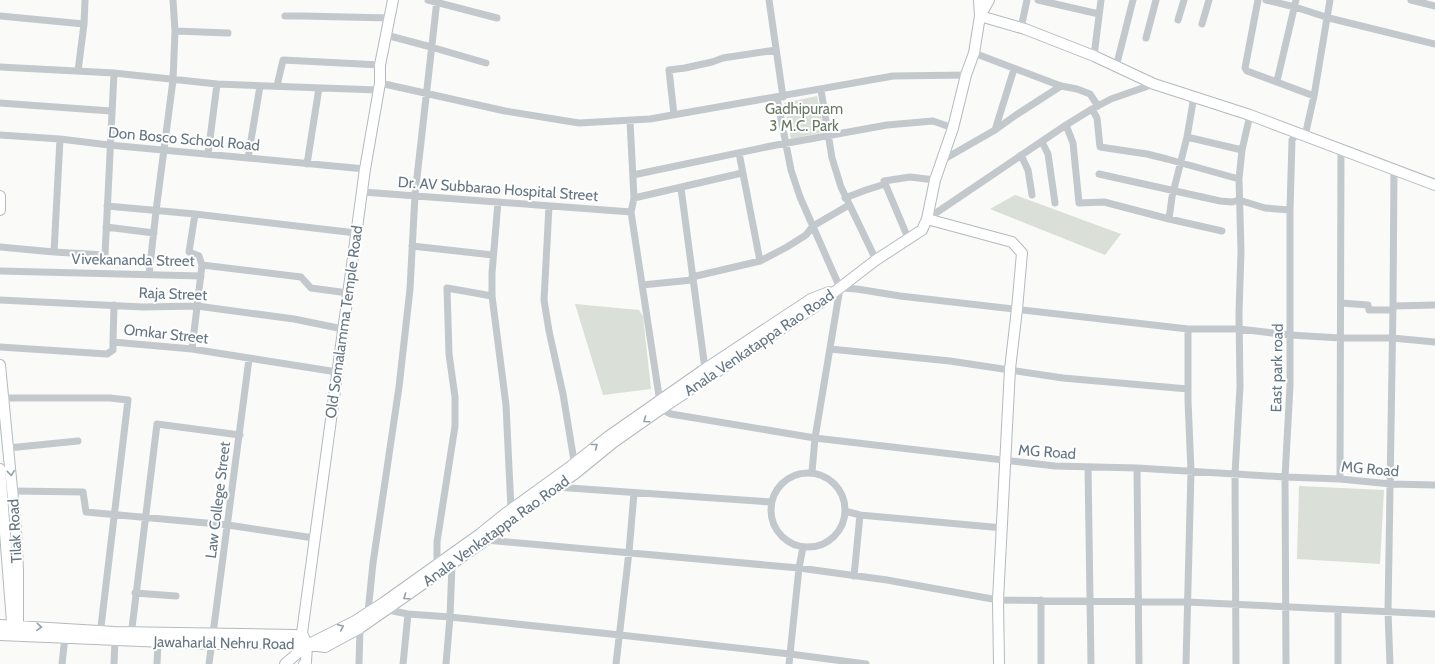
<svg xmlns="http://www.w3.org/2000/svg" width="1435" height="664" font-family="Cabin,sans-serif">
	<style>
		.green { fill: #dadfd7 }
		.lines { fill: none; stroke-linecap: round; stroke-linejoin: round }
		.secondary-casing { stroke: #b3babf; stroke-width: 12 }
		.street { stroke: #c3c8cc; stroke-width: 7 }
		.secondary { stroke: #fff; stroke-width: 10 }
		.oneway { stroke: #939fa8 }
		.labels { text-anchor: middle; stroke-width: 4; stroke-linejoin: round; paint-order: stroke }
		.park-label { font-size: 15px; fill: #687a64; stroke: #fff }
		.street-label { font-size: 15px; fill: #657683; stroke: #fff }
	</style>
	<rect width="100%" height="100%" fill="#fafaf8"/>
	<!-- green -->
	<path class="green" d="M 817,96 L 824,132 L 791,139 L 784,103 Z
		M 1015,195 L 1121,234 L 1105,255 L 990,209 Z
		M 575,304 L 639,310 L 643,316 L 651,389 L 603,395 Z
		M 1299,486 L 1384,490 L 1380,564 L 1297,559 Z"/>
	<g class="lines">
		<defs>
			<path id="secondary" d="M 980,16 L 1025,29 L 1094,56 L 1154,84 L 1250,115 L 1435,185
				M 980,16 L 989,0
				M 0,196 L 0,210
				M 927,219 L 1012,242 L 1022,253 L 1017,309 L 1010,369 L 998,600 L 999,664
				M 0,365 L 16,530 L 18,570 L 18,632
				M 0,469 L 12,622
				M 0,625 L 115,632 L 295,635 L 305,644
				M 0,635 L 211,644 L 297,643 L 325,647 L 360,628 L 486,540 L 511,519 L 576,473 L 614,442 L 661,409 L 816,306 L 876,260 L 922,230 L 927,219 L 935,180 L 953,128 L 966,75 L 974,53 L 980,16 L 979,0
				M 285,664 L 307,645 L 355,621 L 383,603 L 480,534 L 506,513 L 571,466 L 609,436 L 702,371 L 811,299 L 829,292
				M 304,664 L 306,662 L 307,645 L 302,633 L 365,169 L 380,83 L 380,65 L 393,0"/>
		</defs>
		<!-- secondary casing -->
		<use href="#secondary" class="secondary-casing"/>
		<!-- street -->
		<path class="street" d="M 428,0 L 497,18
			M 769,0 L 783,97
			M 1038,0 L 1099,14
			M 1258,0 L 1245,68 L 1247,71 L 1314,96
			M 1266,0 L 1295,7 L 1329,18 L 1435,44
			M 1411,0 L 1435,6
			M 0,16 L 84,24
			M 285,16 L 302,16 L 390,18
			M 1178,20 L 1184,0
			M 1202,24 L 1209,0
			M 1021,28 L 1027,0
			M 175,31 L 228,33
			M 386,35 L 431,47 L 486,63
			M 1146,38 L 1156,0
			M 974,53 L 1061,86 L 1077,89 L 1090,94 L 1098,106
			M 1094,56 L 1101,0
			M 0,67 L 114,73 L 217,84 L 378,90
			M 1116,67 L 1133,0
			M 78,71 L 84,24 L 85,0
			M 1277,81 L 1296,0
			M 380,83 L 505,111 L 579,123 L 650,119 L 893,76 L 966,75
			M 277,86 L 283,60 L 380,65
			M 821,90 L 832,158 L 841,187 L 876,260
			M 777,98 L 791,170 L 800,197 L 840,288 L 815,438 L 812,472
			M 0,103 L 111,111
			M 1092,109 L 1097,118 L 1100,147 L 1147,154 L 1167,159 L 1239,179
			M 674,115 L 669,70 L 685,68 L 712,62 L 723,58 L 776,50
			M 630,121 L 634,198 L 631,212 L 661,409 L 671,414 L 815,438 L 1055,466 L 1137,468 L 1285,477 L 1340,479 L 1391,484 L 1435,485
			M 1066,125 L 1073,143 L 1079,203 L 1104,202 L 1169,219 L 1222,231
			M 995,130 L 1014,69
			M 0,135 L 60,139 L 109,145 L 365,169
			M 1305,136 L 1314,96 L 1330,0
			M 1187,137 L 1242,150
			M 1042,142 L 1048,154 L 1055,203
			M 739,153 L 760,261
			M 208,154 L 217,84
			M 1021,155 L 1028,170 L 1032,195
			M 248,158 L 260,86
			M 941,161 L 995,130 L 1016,115 L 1061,86
			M 307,164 L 319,88
			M 1099,174 L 1220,201 L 1232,202 L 1239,200 L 1265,208 L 1290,210
			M 633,175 L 771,146 L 887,125 L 933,121 L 953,128
			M 681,188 L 705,369
			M 363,192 L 631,212
			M 634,198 L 742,173
			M 845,198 L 866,190 L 885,184
			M 498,202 L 492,273 L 492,296 L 506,405 L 511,509
			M 107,206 L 195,214 L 356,233
			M 549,206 L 544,300 L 549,331 L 563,394 L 575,467
			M 927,219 L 1066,125 L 1092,109 L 1111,99 L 1154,84
			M 1169,219 L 1172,197 L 1187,137 L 1194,96
			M 106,227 L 154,233
			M 908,238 L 884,181 L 910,177 L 935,180
			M 412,246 L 493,255
			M 0,247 L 54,252 L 105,255 L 114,73
			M 54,252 L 60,139
			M 202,265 L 301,277 L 311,288 L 348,293
			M 0,271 L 201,276
			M 149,275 L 156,211 L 173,80 L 175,31 L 173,0
			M 692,277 L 760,261 L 787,247 L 806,235 L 813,226 L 849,205
			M 642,285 L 692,280
			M 840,288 L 857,289 L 900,296 L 1188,329 L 1239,329 L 1290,335 L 1341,338 L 1392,338 L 1435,342
			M 0,300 L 143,307 L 197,306 L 294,319 L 343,329
			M 1341,303 L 1368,305 L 1369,310 L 1393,310
			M 1393,306 L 1394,169
			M 113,342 L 114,305
			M 0,347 L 107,354 L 113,350 L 113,342 L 192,349 L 337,372
			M 192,349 L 202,265 L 199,256 L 189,252 L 195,214
			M 830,349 L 950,361 L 1063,378 L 1188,389
			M 0,397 L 3,398 L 110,398 L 128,400 L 100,635
			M 8,448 L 78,441
			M 1088,467 L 1091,664
			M 1137,468 L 1139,664
			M771 510a37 37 0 1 1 74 0a37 37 0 1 1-74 0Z
			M 1340,479 L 1341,148
			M 555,487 L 771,502
			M 13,491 L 83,492 L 86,512 L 228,525 L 314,538
			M 845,511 L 860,515 L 1003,528
			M 484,538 L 486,540 L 799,568 L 887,580 L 998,600 L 1187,602 L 1435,614
			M 437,564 L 437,542 L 455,426 L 455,397 L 449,354 L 447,288 L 492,296
			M 854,576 L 860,515
			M 135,593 L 176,596
			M 388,610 L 408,614 L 450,617 L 620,635 L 790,654 L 866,664
			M 368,612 L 373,563 L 399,387 L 410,289 L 415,195 L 437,0
			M 131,636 L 157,424 L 240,435
			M 62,664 L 65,637
			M 114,664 L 115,640
			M 157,664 L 158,642
			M 209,664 L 249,359
			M 359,664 L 360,628
			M 403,664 L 408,614
			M 446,664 L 450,617 L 452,564
			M 616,664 L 629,552 L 634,493
			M 789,664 L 799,568 L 803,547
			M 1041,664 L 1041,600
			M 1186,664 L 1191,471 L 1188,401 L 1188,329
			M 1236,664 L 1235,474 L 1240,387 L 1239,313 L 1241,251 L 1239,179 L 1242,150 L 1250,115
			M 1286,664 L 1285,477 L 1290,386 L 1290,210 L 1292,140 L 1298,132
			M 1338,664 L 1338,610
			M 1390,664 L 1388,612 L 1393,306 L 1435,305"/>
		<!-- secondary -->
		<use href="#secondary" class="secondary"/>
	</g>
	<!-- one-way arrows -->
	<defs><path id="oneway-chevron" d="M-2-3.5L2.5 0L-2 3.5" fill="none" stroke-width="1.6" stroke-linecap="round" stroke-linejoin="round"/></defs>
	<g class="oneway">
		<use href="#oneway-chevron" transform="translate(646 420) rotate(145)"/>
		<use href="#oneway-chevron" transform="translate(595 446) rotate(-38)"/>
		<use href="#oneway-chevron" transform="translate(11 473) rotate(84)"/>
		<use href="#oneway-chevron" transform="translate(406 597) rotate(145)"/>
		<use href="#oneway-chevron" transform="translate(39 627) rotate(4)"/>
		<use href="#oneway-chevron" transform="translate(341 627) rotate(-25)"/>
	</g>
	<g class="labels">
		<!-- park labels -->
		<g class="park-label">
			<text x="804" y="114">Gadhipuram<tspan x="804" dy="17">3 M.C. Park</tspan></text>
		</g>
		<!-- street labels -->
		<g class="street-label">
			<text transform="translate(184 139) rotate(5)" y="5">Don Bosco School Road</text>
			<text transform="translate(498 189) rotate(4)" y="5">Dr. AV Subbarao Hospital Street</text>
			<text transform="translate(133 260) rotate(1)" y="5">Vivekananda Street</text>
			<text transform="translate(173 294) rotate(2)" y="5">Raja Street</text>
			<text transform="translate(344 322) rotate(-82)" y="5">Old Somalamma Temple Road</text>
			<text transform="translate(166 334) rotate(6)" y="5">Omkar Street</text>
			<text transform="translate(759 343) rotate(-34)" y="5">Anala Venkatappa Rao Road</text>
			<text transform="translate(1277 368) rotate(-89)" y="5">East park road</text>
			<text transform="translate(1047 452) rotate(4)" y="5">MG Road</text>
			<text transform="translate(1370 469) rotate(5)" y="5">MG Road</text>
			<text transform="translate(218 500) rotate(-83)" y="5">Law College Street</text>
			<text transform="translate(15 531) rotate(-93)" y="5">Tilak Road</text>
			<text transform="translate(496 531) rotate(-36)" y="5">Anala Venkatappa Rao Road</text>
			<text transform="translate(224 643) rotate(1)" y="5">Jawaharlal Nehru Road</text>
		</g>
	</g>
</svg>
